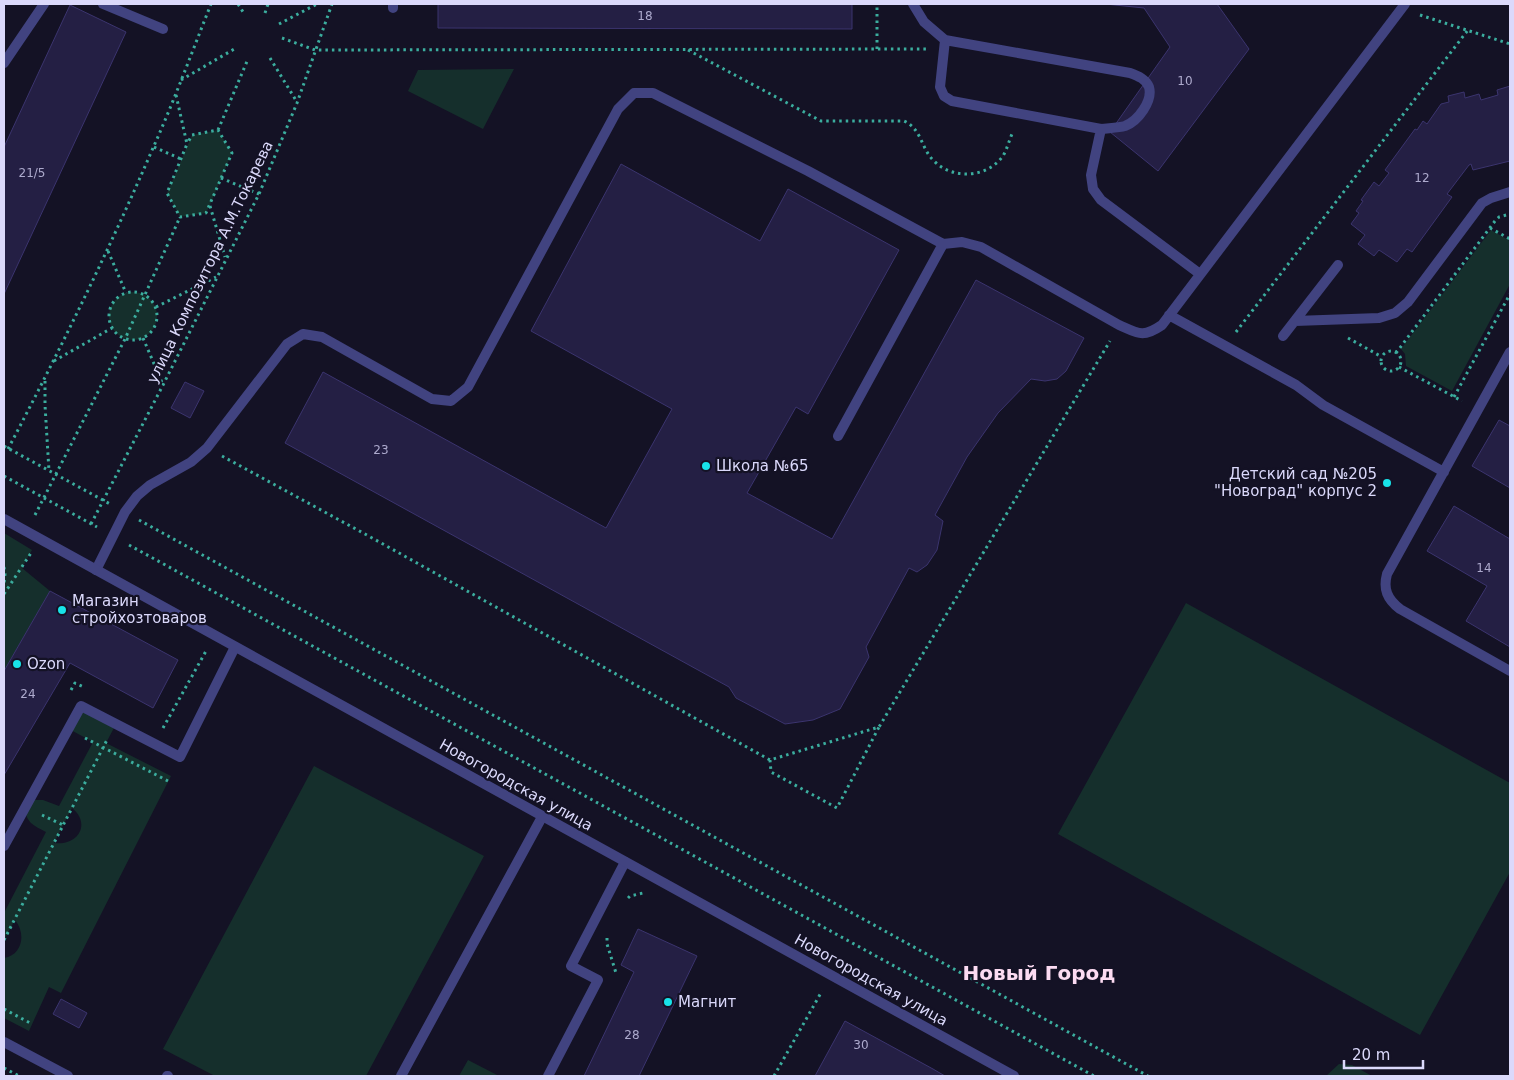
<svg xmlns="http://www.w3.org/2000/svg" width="1514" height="1080" font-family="'DejaVu Sans',sans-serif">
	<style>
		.green { fill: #152f2c; fill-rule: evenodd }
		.building { fill: #241f44; stroke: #3b346e }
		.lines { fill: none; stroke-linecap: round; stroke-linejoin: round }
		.path { stroke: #3bad9e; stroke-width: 3; stroke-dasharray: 2.5 4; stroke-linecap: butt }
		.service { stroke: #414380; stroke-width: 10 }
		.minor { stroke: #414380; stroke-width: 10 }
		.poi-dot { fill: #18e3e9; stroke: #141225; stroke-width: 2 }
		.labels { text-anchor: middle; stroke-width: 4.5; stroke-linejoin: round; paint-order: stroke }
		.number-label { font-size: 12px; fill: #adaacd }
		.street-label { font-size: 15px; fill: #dbd9fb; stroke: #141225 }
		.poi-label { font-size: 15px; fill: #dbd9fb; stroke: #141225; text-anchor: start }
		.district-label { font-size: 20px; font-weight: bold; fill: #fcdbf2; stroke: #141225 }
	</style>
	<rect width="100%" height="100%" fill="#141225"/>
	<!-- green -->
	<path class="green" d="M 514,69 L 483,129 L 408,91 L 418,70 Z
		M 218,130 L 232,153 L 210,205 L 206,213 L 180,217 L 167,193 L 192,135 Z
		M 1491,230 L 1510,241 L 1510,284 L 1452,391 L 1406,366 L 1405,354 L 1401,349 Z
		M109 316a24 24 0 1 1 48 0a24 24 0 1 1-48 0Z
		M 4,533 L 32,550 L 22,568 L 50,591 L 4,671 Z
		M 1186,603 L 1510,783 L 1510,872 L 1420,1035 L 1058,834 Z
		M 81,706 L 116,724 L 106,743 L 171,776 L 61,993 L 49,987 L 29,1031 L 4,1018 L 4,958 C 23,955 26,933 15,920 L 4,940 L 4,913 L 46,832 C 33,825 26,823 25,807 L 34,800 L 43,800 L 59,806 L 93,742 L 69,729 ZM 72,808 C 91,823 79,846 54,843 Z
		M 314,766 L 484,856 L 366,1076 L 215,1076 L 163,1049 Z
		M 468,1060 L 499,1076 L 459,1076 Z
		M 1339,1064 L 1352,1065 L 1372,1076 L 1326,1076 Z"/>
	<!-- building -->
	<path class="building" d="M 438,4 L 852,4 L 852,29 L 438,28 Z
		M 1105,4 L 1217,4 L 1249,49 L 1158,171 L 1110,132 L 1170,47 L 1144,8 Z
		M 70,5 L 126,32 L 4,294 L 4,147 Z
		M 1510,86 L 1510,161 L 1473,170 L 1471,164 L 1469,165 L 1447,194 L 1452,197 L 1412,252 L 1407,249 L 1397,262 L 1379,250 L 1374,256 L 1358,244 L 1365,235 L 1351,224 L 1359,213 L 1356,211 L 1363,201 L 1361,200 L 1374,182 L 1379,186 L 1389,173 L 1385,170 L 1415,129 L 1417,130 L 1423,121 L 1427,124 L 1441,104 L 1449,102 L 1448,96 L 1464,92 L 1465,98 L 1479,94 L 1481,100 L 1498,95 L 1497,90 Z
		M 621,164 L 760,241 L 788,189 L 899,250 L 808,414 L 796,407 L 747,493 L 832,539 L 976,280 L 1084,338 L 1066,371 L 1057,379 L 1045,381 L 1031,379 L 998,413 L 967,457 L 935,515 L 943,521 L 937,550 L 927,565 L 917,572 L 909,568 L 866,647 L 869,657 L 840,709 L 813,720 L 785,724 L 736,698 L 729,687 L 285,443 L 323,372 L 606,528 L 672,409 L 531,331 Z
		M 185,382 L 204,391 L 190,418 L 171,408 Z
		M 1499,420 L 1510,426 L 1510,488 L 1472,466 Z
		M 1454,506 L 1510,539 L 1510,647 L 1466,621 L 1487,586 L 1427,551 Z
		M 50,591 L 178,660 L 153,708 L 70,663 L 4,775 L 4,671 Z
		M 638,929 L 697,956 L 639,1076 L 584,1076 L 634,972 L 621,965 Z
		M 61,999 L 87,1013 L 79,1028 L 53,1014 Z
		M 845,1021 L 933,1069 L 945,1076 L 815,1076 Z"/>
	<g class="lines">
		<!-- path -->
		<path class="path" d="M 238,4 L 245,15
			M 265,13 L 268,4
			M 1420,15 L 1510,44
			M 279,24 L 317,4
			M 282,38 L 315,50 L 927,49
			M 877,49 L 877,4
			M 688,50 L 821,121 L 904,121 C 922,129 921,149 934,161 C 953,180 987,178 1003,156 C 1007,149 1009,141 1012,134
			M 270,58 L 297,102
			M 181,80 L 236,48
			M 176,95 L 187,144 L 167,193 L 180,217 L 206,213 L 232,153 L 218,130 L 192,135 L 187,144
			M 218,130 L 248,59
			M 154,147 L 181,159
			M 221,178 L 259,194
			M 210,206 L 225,257
			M 1490,228 L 1510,239
			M 108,251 L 126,293
			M109 316a24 24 0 1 1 48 0a24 24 0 1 1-48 0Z
			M 156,307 L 216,277
			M 1236,332 L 1468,30
			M 143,338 L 163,385
			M 1348,338 L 1382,357
			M1381 361a10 10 0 1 1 20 0a10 10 0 1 1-20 0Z
			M 1396,353 L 1495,221 L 1499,217 L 1510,214
			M 54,361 L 112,328
			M 1399,367 L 1462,401
			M 45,381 L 45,405 L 49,471
			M 1454,397 L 1510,294
			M 4,446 L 110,504
			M 8,449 C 60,350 109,250 153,148 C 174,101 192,52 211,4
			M 222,456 L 365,534 L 770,760 L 879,727 L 1110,341
			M 4,476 L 97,527
			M 35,515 L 125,339 L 180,217
			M 139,520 L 1148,1076
			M 91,524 L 163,385 L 259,194 L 297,103 L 332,4
			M 129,545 L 1094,1076
			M 4,567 L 5,574 L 4,585
			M 4,594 L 31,553
			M 71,690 L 75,683 L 84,687
			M 163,728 L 206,651
			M 85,738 L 168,781
			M 770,760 L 771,772 L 837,808 L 879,727
			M 42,815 L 63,825
			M 628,898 L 630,896 L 643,893
			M 607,938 L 607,944 L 616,973
			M 4,940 L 107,740
			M 4,1009 L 32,1024
			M 4,1068 L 19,1076
			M 774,1076 L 822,991"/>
		<!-- service -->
		<path class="service" d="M 103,4 L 163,29
			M 393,4 L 393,8
			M 913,4 L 924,22 L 945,40 L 1130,73 C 1138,76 1146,79 1149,87 C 1153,101 1138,121 1125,126 C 1118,128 1108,128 1101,129 L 1091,175 L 1093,189 L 1101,200 L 1200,274
			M 945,40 L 940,87 L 944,96 L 952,101 L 1101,129
			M 4,63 L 44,4
			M 1169,315 L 1296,385 L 1323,405 L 1444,472
			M 1295,321 L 1379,318 L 1395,313 L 1408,302 L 1482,203 L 1491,198 L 1510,192
			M 1283,336 L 1338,265
			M 1510,352 L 1387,574 C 1383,589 1387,599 1400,609 L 1510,671
			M 838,436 L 943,244
			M 96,570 L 125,512 L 137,496 L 150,485 L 191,462 L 207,448 L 287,344 L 303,334 L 322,337 L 432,399 L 451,401 L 468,387 L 618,109 L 634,93 L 653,93 L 808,171 L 943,244 L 962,242 L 981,247 L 1119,325 C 1139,334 1143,338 1162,325 L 1405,4
			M 4,846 L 81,706 L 180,757 L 235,647
			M 4,1042 L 68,1076
			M 167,1076 L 168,1076
			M 401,1076 L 542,817
			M 548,1076 L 598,980 L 571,966 L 625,862"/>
		<!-- minor -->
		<path class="minor" d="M 4,519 L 1014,1076"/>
	</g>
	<!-- markers -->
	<g class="poi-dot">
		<circle cx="706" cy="466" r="5"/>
		<circle cx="1387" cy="483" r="5"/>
		<circle cx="62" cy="610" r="5"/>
		<circle cx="17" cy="664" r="5"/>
		<circle cx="668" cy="1002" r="5"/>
	</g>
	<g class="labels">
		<!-- number labels -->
		<g class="number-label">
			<text x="645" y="20">18</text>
			<text x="1185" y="85">10</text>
			<text x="32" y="177">21/5</text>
			<text x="1422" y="182">12</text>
			<text x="381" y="454">23</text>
			<text x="1484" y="572">14</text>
			<text x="28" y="698">24</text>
			<text x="632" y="1039">28</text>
			<text x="861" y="1049">30</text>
		</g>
		<!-- street labels -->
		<g class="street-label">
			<text transform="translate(210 262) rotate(-64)" y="5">улица Композитора А.М.Токарева</text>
			<text transform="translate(516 785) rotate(29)" y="5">Новогородская улица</text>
			<text transform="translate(871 980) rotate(29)" y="5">Новогородская улица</text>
		</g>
		<!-- poi labels -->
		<g class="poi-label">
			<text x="716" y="471">Школа №65</text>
			<text x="1377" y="479" text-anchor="end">Детский сад №205<tspan x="1377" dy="17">"Новоград" корпус 2</tspan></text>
			<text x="72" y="606">Магазин<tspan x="72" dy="17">стройхозтоваров</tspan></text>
			<text x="27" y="669">Ozon</text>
			<text x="678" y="1007">Магнит</text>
		</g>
		<!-- district labels -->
		<g class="district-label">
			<text x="1039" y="980">Новый Город</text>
		</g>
	</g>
	<!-- border -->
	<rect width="1514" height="1080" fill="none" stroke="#dbd9fb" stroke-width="10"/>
	<!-- scale -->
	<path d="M1344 1060v8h79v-8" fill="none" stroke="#dbd9fb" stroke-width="2.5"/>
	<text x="1352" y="1060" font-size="15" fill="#dbd9fb" stroke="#141225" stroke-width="4" paint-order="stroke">20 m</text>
</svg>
